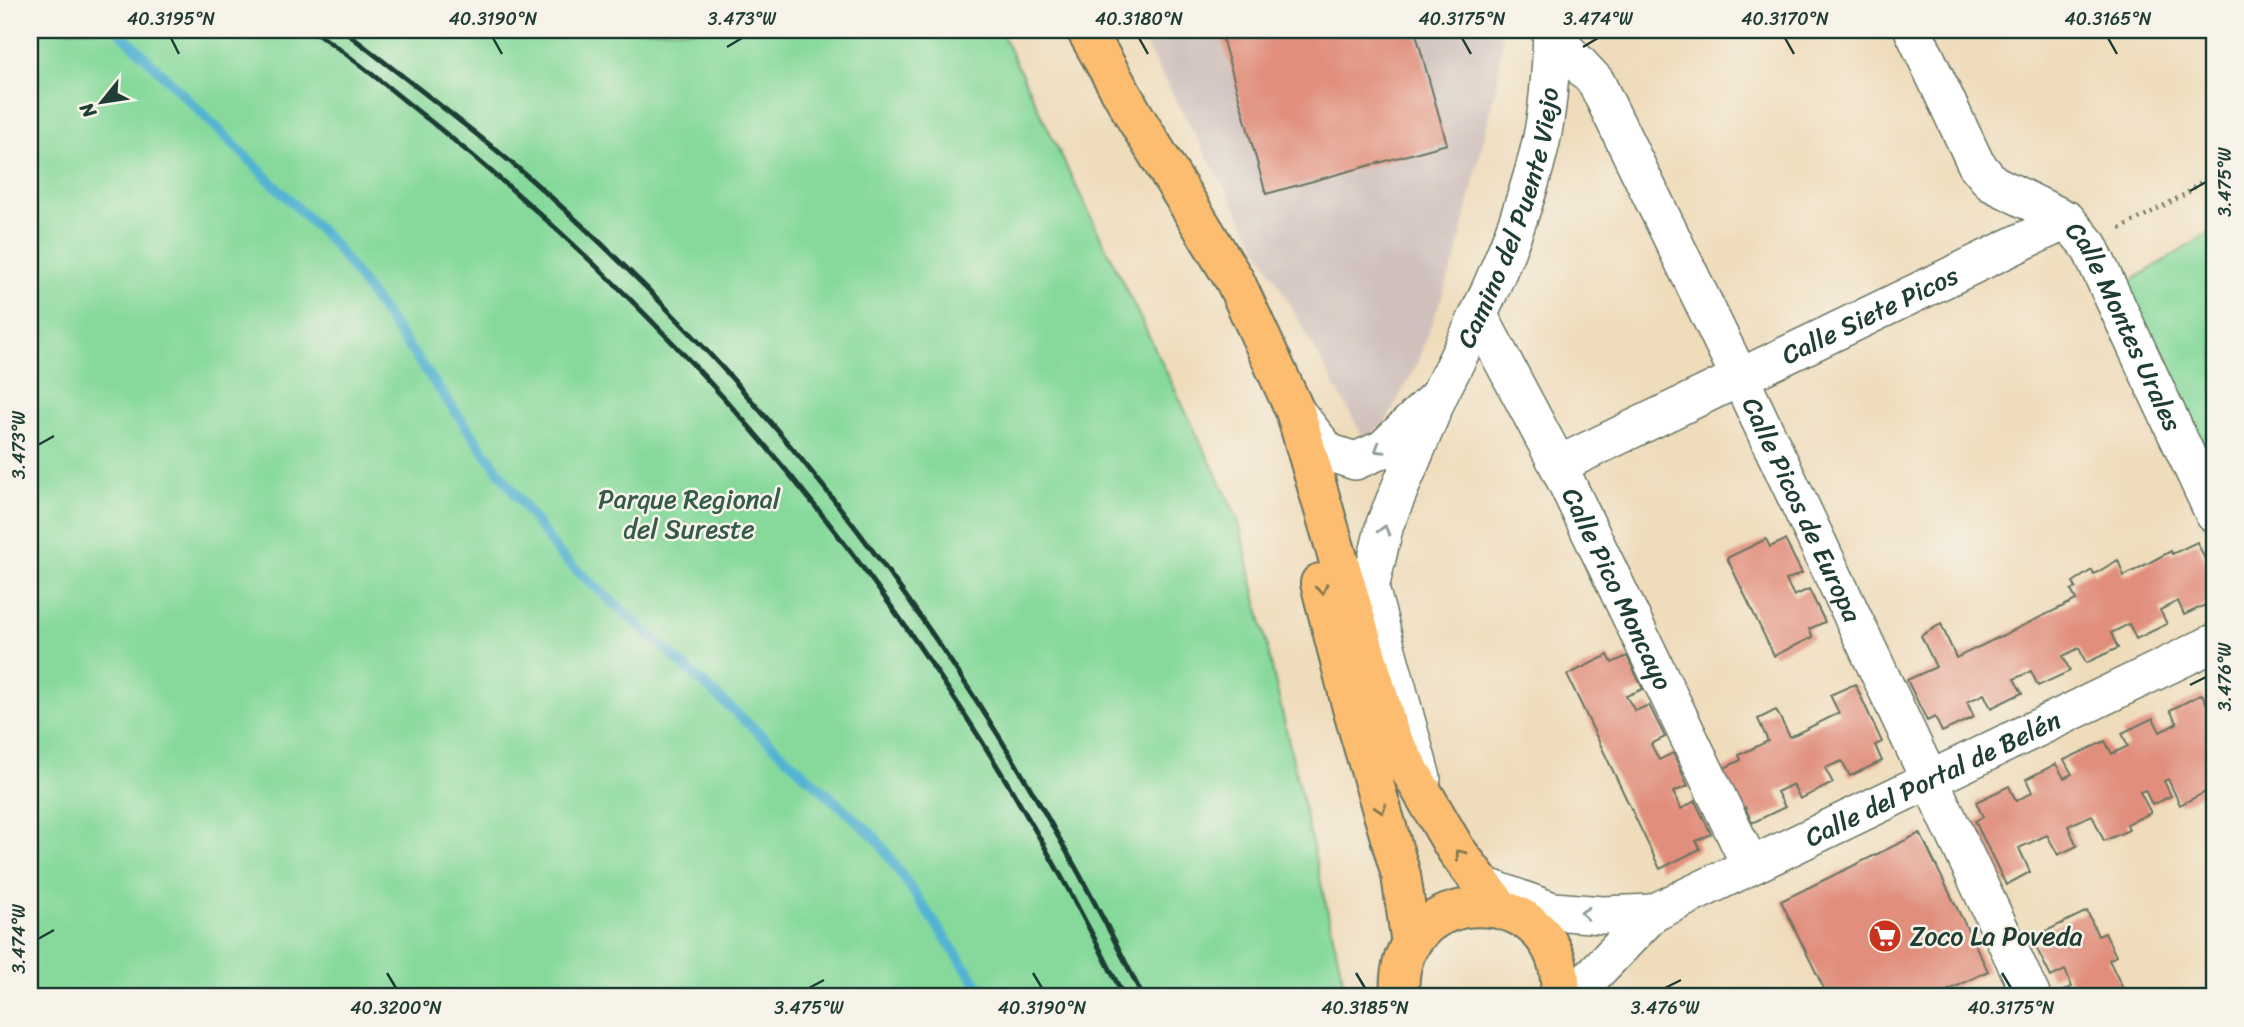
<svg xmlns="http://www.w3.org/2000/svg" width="2244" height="1027" font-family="Sriracha,sans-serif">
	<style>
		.industrial { fill: #cfc0bb }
		.green { fill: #86d99b; stroke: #528b68; stroke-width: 2 }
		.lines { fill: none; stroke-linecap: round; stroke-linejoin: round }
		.stream { stroke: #53b3d2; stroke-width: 10 }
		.building { fill: #e18e7c }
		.street-casing { stroke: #687563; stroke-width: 40 }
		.primary-casing { stroke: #687563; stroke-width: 42 }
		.path { stroke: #687563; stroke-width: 4.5; stroke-dasharray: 2 5; stroke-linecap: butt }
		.street { stroke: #fff; stroke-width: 37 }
		.primary { stroke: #fcbd6f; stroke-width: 38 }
		.rail { stroke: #1f3d34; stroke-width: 5 }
		.oneway { stroke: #8f9e9a }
		.oneway2 { stroke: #82774f }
		.ticks { fill: none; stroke: #1f3d34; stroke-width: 2.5 }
		.labels { text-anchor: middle; stroke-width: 5; stroke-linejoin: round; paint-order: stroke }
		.street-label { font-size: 26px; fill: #1f3d34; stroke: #f7f3e8 }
		.park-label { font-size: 26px; fill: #345c49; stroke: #f7f3e8 }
		.poi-label { font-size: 26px; fill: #1f3d34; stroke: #f7f3e8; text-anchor: start }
		.neatline { fill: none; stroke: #1f3d34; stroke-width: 2.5 }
		.ticks-label { font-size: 18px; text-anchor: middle; fill: #1f3d34 }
	</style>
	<rect width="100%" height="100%" fill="#f7f3e8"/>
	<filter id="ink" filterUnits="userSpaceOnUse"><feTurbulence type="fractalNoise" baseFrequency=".0143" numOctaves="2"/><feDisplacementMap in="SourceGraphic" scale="14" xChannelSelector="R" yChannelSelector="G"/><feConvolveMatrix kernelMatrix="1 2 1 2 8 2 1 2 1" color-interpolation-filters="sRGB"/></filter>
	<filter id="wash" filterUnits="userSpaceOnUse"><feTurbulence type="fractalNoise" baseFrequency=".00686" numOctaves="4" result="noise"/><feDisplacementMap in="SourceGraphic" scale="28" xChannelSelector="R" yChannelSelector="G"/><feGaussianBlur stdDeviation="1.57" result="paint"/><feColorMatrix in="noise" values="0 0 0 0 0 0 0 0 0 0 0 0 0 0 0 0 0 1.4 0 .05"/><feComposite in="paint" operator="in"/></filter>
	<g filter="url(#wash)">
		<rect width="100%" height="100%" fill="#efdcbb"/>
		<!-- industrial -->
		<path class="industrial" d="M 1137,30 L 1502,30 L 1499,73 L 1456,258 L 1416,366 L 1386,421 L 1365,440 Z"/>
		<!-- green -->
		<path class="green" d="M 30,30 L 1000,30 L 1238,519 L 1347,997 L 30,997 Z
			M 2214,230 L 2214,469 L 2125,285 Z"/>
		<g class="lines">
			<!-- stream -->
			<path class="stream" d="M 118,30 L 333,243 L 559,554 L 876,838 L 986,997"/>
		</g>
		<g id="blocks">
			<!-- building -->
			<path class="building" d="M 1220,30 L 1415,30 L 1447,144 L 1266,194 Z
				M 1766,539 L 1770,547 L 1785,540 L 1802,573 L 1786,580 L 1794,596 L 1809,589 L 1825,622 L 1809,629 L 1813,637 L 1774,656 L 1727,558 Z
				M 2197,542 L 2214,578 L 2214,584 L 2209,587 L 2214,601 L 2184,615 L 2178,601 L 2160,610 L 2167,624 L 2136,639 L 2129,624 L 2111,633 L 2118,648 L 2086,663 L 2079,648 L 2063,656 L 2070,671 L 2038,686 L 2031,671 L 2014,679 L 2022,693 L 1991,708 L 1984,694 L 1967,702 L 1974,717 L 1942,732 L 1935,717 L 1927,721 L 1907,680 L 1936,667 L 1921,636 L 1941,624 L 1956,658 L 2076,600 L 2071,590 L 2076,588 L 2073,582 L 2092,570 L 2094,574 L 2118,560 L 2124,576 L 2171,551 L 2172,554 Z
				M 1608,655 L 1612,663 L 1627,656 L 1643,689 L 1626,696 L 1635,711 L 1649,705 L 1665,737 L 1651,744 L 1659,760 L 1673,753 L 1688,786 L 1673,792 L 1681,809 L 1695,801 L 1711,834 L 1696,841 L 1700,849 L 1660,869 L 1567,675 Z
				M 1855,684 L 1882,742 L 1875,745 L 1882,761 L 1850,776 L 1842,761 L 1825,768 L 1833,783 L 1800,799 L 1793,784 L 1777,792 L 1785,807 L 1752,823 L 1745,807 L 1737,811 L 1718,771 L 1741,760 L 1739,755 L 1768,741 L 1758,719 L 1776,710 L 1790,737 L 1839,713 L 1830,695 Z
				M 2202,694 L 2209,708 L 2214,706 L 2214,788 L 2180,805 L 2168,779 L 2164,781 L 2171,796 L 2152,805 L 2145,790 L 2140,792 L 2151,813 L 2127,824 L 2129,830 L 2104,841 L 2092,815 L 2068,826 L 2077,846 L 2058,855 L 2047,835 L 2019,848 L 2030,872 L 2006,885 L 1975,821 L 1983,817 L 1976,802 L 2009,786 L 2016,801 L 2032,792 L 2026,779 L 2056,764 L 2064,778 L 2072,774 L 2064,760 L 2105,741 L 2112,754 L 2128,746 L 2122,733 L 2153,718 L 2160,732 L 2168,728 L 2177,723 L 2170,710 Z
				M 1920,833 L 1988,971 L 1935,997 L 1828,997 L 1781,901 Z
				M 2087,911 L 2098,936 L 2105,933 L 2116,956 L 2109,960 L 2127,997 L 2061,997 L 2059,993 L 2072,987 L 2069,979 L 2065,970 L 2051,977 L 2035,945 L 2050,939 L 2046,931 Z"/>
		</g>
	</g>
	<g filter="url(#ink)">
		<use href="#blocks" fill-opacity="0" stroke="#687563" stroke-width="2"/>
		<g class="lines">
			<defs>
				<g id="street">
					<path id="s1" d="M 1913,30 L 1976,164 L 1992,183 L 2067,220 L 2089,246 L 2214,514"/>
					<path id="s2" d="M 1552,35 L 1596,82 L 1740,378 L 2032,997"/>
					<path id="s3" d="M 1479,316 L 1558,465 L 1750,865"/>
					<path id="s4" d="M 1439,395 C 1480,315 1521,230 1541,142 C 1549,106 1551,67 1552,30"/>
					<path d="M 1297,413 L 1328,452 L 1355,461 L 1383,449 L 1439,395 L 1385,524 L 1370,588 L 1422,778"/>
					<path id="s5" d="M 1558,465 L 2067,220"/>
					<path d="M 1485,886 L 1553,911 L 1603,915 L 1653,913"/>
					<path id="s6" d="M 1572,997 L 1653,913 L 2214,643"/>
				</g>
				<path id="primary" d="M 1086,30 L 1135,117 L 1235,281 L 1295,411 L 1390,736 L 1456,850 L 1501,909
					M 1320,583 L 1353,712 L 1401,875 L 1411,944
					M 1400,997 C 1389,878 1569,877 1560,997"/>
			</defs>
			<!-- street casing -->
			<use href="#street" class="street-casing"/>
			<!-- primary casing -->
			<use href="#primary" class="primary-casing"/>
			<!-- path -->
			<path class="path" d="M 2120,229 L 2187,193 L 2214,172"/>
			<!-- street -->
			<use href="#street" class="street"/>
			<!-- primary -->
			<use href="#primary" class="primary"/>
			<!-- rail -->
			<path class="rail" d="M 312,30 C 355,58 394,93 434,124 C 732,363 956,655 1124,997
				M 343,30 C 404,78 468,125 527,176 C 789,404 991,687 1143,997"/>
		</g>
		<!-- one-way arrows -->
		<defs><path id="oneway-chevron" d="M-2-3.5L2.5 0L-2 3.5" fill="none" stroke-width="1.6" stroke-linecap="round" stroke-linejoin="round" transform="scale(1.75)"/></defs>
		<g class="oneway">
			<use href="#oneway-chevron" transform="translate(1379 449) rotate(149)"/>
			<use href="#oneway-chevron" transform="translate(1384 530) rotate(-75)"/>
			<use href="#oneway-chevron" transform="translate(1585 913) rotate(-175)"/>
		</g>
		<g class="oneway2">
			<use href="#oneway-chevron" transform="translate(1322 589) rotate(76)"/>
			<use href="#oneway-chevron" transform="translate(1381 809) rotate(74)"/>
			<use href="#oneway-chevron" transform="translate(1460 854) rotate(-128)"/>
		</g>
	</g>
	<!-- ticks -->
	<path class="ticks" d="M 171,38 L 179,54M 493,38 L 502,54M 1139,38 L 1148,54M 1462,38 L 1471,54M 1785,38 L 1794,54M 2108,38 L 2117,54M 727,47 L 742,38M 1583,47 L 1598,38M 2190,191 L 2206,182M 38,445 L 54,436M 2190,685 L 2206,677M 38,939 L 54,930M 387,973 L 396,988M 1033,973 L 1042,988M 1356,973 L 1365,988M 2002,973 L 2011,988M 809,988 L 824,980M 1665,988 L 1681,980"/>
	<!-- icons -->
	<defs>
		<symbol id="supermarket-disc" viewBox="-11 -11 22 22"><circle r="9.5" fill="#c8321e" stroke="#f7f3e8"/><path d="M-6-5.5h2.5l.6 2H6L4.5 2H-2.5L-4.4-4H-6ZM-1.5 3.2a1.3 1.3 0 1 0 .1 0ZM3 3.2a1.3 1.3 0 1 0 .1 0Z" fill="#fff"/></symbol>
	</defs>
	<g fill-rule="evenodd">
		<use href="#supermarket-disc" x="1866" y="917" width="38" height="38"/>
	</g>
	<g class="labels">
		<!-- street labels -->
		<g class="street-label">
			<text dy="9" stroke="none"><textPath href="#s4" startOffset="192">Camino del Puente Viejo</textPath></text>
			<text dy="9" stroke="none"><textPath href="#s5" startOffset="346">Calle Siete Picos</textPath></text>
			<text dy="9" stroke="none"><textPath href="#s1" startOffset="378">Calle Montes Urales</textPath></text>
			<text dy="9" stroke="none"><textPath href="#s2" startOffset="539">Calle Picos de Europa</textPath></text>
			<text dy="9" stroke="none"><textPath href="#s3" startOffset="306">Calle Pico Moncayo</textPath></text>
			<text dy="9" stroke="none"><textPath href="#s6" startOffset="427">Calle del Portal de Belén</textPath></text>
		</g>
		<!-- park labels -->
		<g class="park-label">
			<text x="689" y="508">Parque Regional<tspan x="689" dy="30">del Sureste</tspan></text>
		</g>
		<!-- poi labels -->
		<g class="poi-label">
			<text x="1910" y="945">Zoco La Poveda</text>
		</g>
	</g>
	<!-- margin -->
	<rect width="2244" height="1027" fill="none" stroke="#f7f3e8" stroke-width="77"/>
	<!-- north arrow -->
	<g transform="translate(102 102) rotate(240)" stroke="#f7f3e8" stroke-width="5" paint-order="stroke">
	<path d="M0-5L12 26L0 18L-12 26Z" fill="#1f3d34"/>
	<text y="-10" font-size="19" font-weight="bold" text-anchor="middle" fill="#1f3d34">N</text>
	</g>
	<rect x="38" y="38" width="2168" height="950" class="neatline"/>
	<g class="ticks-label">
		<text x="171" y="25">40.3195°N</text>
		<text x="493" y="25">40.3190°N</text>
		<text x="742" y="25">3.473°W</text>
		<text x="1139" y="25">40.3180°N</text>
		<text x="1462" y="25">40.3175°N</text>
		<text x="1598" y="25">3.474°W</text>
		<text x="1785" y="25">40.3170°N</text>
		<text x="2108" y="25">40.3165°N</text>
		<text transform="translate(2225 182) rotate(-90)" y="6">3.475°W</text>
		<text transform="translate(19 445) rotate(-90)" y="6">3.473°W</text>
		<text transform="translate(2225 677) rotate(-90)" y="6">3.476°W</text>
		<text transform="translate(19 939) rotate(-90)" y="6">3.474°W</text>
		<text x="396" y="1014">40.3200°N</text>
		<text x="809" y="1014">3.475°W</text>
		<text x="1042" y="1014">40.3190°N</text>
		<text x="1365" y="1014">40.3185°N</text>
		<text x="1665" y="1014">3.476°W</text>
		<text x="2011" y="1014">40.3175°N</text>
	</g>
</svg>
